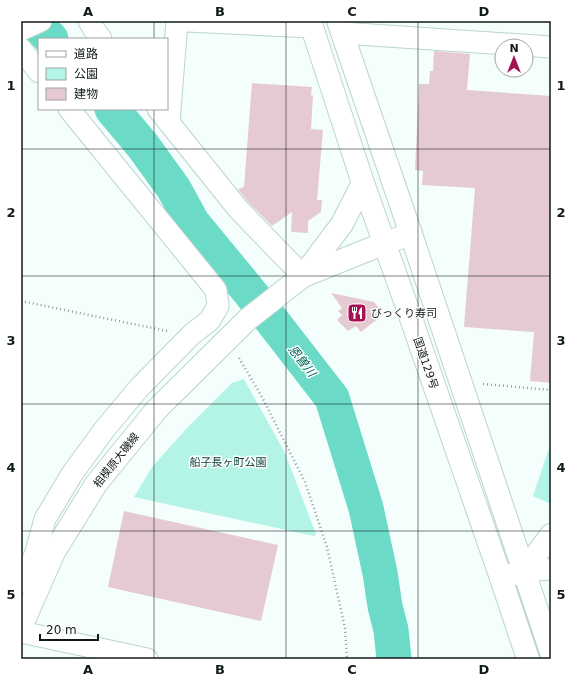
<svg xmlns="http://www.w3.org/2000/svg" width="572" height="680" font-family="'DejaVu Sans','Noto Sans JP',sans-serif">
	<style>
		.green { fill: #b3f4e6 }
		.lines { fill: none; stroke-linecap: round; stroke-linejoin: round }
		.river { stroke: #6bdbc7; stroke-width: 35 }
		.building { fill: #e5cbd1 }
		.street-casing { stroke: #bbd5cf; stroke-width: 23 }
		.secondary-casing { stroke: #bbd5cf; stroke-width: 24 }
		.primary-casing { stroke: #bbd5cf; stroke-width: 24 }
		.highway-casing { stroke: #bbd5cf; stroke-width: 24 }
		.path { stroke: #949e9c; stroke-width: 2.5; stroke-dasharray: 1 3; stroke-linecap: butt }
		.street { stroke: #fff; stroke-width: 21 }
		.secondary { stroke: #fff; stroke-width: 22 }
		.primary { stroke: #fff; stroke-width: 22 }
		.highway { stroke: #fff; stroke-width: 22 }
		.grid { fill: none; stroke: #101a18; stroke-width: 1; stroke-opacity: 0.55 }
		.labels { text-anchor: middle; stroke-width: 3; stroke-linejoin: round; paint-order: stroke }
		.poi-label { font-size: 11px; fill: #101a18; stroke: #fff; text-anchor: start }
		.street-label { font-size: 11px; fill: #101a18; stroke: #fff }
		.park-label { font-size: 11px; fill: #10433b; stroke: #fff }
		.water-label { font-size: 12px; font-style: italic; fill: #016658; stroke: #fff }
		.neatline { fill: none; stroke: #101a18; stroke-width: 1.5 }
		.grid-label { font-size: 13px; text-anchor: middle; font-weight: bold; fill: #101a18 }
	</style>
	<rect width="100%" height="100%" fill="#f4fefc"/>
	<!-- green -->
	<path class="green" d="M 244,379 L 285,453 L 316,534 L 314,536 L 134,497 L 152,467 L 187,428 L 232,383 Z
		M 551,442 L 551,504 L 533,496 Z"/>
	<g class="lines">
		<!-- river -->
		<path class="river" d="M 34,21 L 51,39
			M 112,109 L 143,146 L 174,189 L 192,222 L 252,295 L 332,398 L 366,508 L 380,573 L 385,606 L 391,630 L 394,659"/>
	</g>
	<!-- building -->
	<path class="building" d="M 434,51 L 470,54 L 467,90 L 551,96 L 551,383 L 530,381 L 534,332 L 464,327 L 475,188 L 422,185 L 423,171 L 415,170 L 419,84 L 429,84 L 430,71 L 433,71 Z
		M 252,83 L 312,87 L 311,95 L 313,96 L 311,129 L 323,130 L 317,200 L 322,200 L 321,212 L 308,221 L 308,233 L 291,232 L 292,212 L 272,226 L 248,202 L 238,189 L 244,187 Z
		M 331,293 L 374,302 L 384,314 L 361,332 L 356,326 L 348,331 L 337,320 L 342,315 L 338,311 L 342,308 Z
		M 124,511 L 278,545 L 261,621 L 108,587 Z"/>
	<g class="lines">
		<defs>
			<path id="street" d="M 89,21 L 93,28 L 101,39
				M 188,21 L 312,27
				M 21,30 L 41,21
				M 342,33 L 551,47
				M 21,49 L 39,72
				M 158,109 L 239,210 L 303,276
				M 169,123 L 177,21
				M 524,571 L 551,569
				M 21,583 L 35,555 L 45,519 L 72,474 L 104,430 L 139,388 L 191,335 L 210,320 L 218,306 L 216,290 L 69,109
				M 21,632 L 147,659"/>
			<path id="secondary" d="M 501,578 L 524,571 L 551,535"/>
			<path id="primary" d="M 303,276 L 342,224 L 363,183
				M 21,627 L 54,552 L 96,484 L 157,409 L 248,319 L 303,276 L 385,243 L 411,234"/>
			<path id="highway" d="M 310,21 L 363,183 L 406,304 L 501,578 L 528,659
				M 338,21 L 411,234 L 551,652"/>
		</defs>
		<!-- street casing -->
		<use href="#street" class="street-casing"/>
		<!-- secondary casing -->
		<use href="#secondary" class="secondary-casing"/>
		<!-- primary casing -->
		<use href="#primary" class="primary-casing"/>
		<!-- highway casing -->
		<use href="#highway" class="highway-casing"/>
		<!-- path -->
		<path class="path" d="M 21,301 L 167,331
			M 239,358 L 262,397 L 305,482 L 327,547 L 345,628 L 347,659
			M 483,384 L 551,390"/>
		<!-- street -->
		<use href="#street" class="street"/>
		<!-- secondary -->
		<use href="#secondary" class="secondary"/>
		<!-- primary -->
		<use href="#primary" class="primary"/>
		<!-- highway -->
		<use href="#highway" class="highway"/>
	</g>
	<!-- grid -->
	<path class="grid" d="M 154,21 L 154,39M 286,21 L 286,659M 418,21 L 418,659M 154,109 L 154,659M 21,149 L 551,149M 21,276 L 551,276M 21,404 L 551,404M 21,531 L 551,531"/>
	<!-- icons -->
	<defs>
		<symbol id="restaurant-square" viewBox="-11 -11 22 22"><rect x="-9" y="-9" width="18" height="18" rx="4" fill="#a41254" stroke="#fff"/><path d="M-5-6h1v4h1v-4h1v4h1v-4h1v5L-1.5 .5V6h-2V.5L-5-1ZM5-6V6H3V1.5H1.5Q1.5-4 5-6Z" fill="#fff"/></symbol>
	</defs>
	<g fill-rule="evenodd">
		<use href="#restaurant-square" x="346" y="302" width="22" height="22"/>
	</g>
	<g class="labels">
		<!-- poi labels -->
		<g class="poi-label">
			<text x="371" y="317">びっくり寿司</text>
		</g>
		<!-- street labels -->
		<g class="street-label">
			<text transform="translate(426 363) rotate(71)" y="4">国道129号</text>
			<text transform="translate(116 460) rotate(-52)" y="4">相模原大磯線</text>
		</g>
		<!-- park labels -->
		<g class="park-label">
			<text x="228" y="466">船子長ヶ町公園</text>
		</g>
		<!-- water labels -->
		<g class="water-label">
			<text transform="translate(302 361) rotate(52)" y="4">恩曽川</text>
		</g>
	</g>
	<!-- border -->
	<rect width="572" height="680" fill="none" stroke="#ffffff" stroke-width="44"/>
	<!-- legend -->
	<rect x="38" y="38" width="130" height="72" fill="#ffffff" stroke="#9fa3a3"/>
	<rect x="46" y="51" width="20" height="6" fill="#ffffff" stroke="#9fa3a3"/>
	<text x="74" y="58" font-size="12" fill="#101a18">道路</text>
	<rect x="46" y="68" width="20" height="12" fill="#b3f4e6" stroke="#9fa3a3"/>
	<text x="74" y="78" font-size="12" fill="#101a18">公園</text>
	<rect x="46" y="88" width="20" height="12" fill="#e5cbd1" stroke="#9fa3a3"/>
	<text x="74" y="98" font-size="12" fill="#101a18">建物</text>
	<!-- north arrow -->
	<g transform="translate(514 58)"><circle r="19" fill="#ffffff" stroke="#9fa3a3"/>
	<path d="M0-3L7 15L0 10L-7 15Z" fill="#a41254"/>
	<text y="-6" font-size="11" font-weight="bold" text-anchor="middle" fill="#101a18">N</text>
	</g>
	<!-- scale -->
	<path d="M40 634v6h58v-6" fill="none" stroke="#101a18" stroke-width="2"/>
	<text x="46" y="634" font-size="12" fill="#101a18" stroke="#ffffff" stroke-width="3" paint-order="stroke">20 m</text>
	<rect x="22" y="22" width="528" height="636" class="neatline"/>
	<g class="grid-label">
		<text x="88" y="16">A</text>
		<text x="220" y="16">B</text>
		<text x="352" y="16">C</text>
		<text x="484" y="16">D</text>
		<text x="11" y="90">1</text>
		<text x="561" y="90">1</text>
		<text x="11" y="217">2</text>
		<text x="561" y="217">2</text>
		<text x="11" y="345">3</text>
		<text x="561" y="345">3</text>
		<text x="11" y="472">4</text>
		<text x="561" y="472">4</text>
		<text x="11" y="599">5</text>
		<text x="561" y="599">5</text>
		<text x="88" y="674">A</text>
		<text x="220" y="674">B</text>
		<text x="352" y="674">C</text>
		<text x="484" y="674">D</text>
	</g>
</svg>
